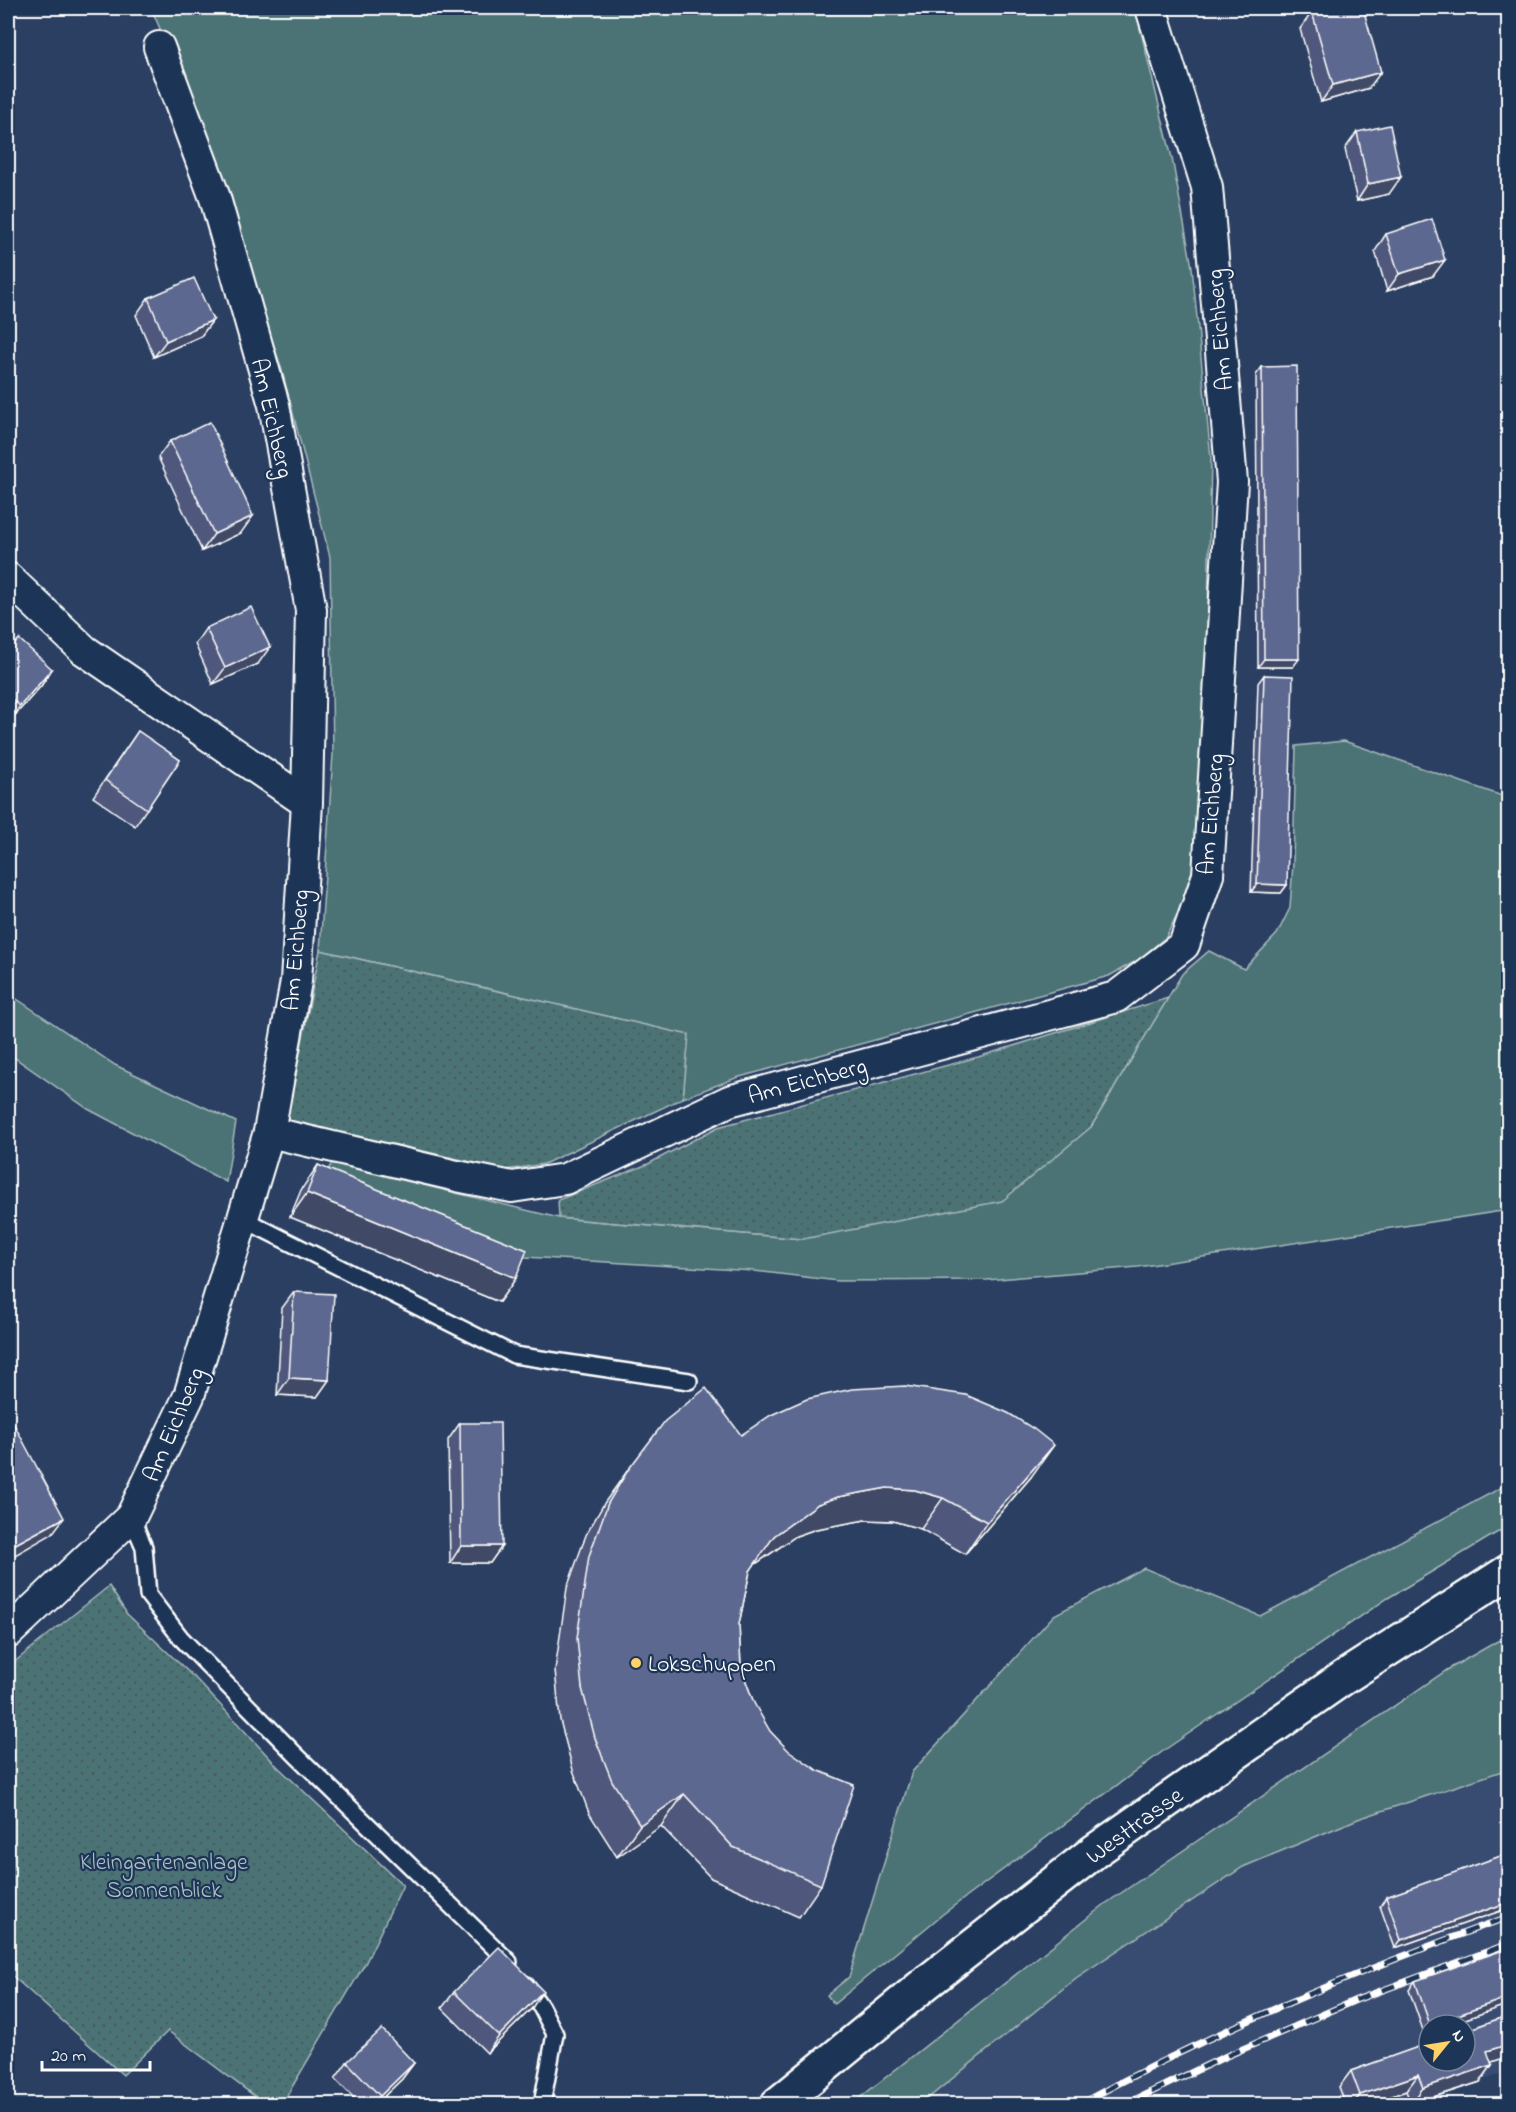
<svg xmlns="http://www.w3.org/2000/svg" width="1516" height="2112" font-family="'Indie Flower',sans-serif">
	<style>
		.built { fill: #394b70; fill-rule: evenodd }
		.grass { fill: #4c7376; stroke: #a6b9ba; stroke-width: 1.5 }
		.garden { fill: url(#garden-dots); stroke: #a6b9ba; stroke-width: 1.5 }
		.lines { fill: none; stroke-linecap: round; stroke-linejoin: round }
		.lane-casing { stroke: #fff; stroke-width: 20 }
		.street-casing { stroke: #fff; stroke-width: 34 }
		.secondary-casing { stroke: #fff; stroke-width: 38 }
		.lane { stroke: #1d3557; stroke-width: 15 }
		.street { stroke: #1d3557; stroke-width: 30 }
		.secondary { stroke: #1d3557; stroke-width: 33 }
		.rail-casing { stroke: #fff; stroke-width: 7 }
		.rail { stroke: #1d3557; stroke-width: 4.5; stroke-dasharray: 14; stroke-linecap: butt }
		.wall { fill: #50597c; stroke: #fff; stroke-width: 1.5 }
		.shaded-wall { fill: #414965; stroke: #fff; stroke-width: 1.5 }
		.building { fill: #5d6890; stroke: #fff; stroke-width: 1.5 }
		.poi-dot { fill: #ffd166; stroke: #1d3557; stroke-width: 2 }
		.labels { text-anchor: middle; stroke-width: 4.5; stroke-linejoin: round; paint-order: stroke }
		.street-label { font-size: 24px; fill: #fff; stroke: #1d3557 }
		.poi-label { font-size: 24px; fill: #fff; stroke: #1d3557; text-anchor: start }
		.park-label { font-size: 24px; fill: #aec0c1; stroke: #1d3557 }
	</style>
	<defs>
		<pattern id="garden-dots" width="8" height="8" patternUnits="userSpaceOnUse" patternTransform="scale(1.5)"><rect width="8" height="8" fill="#4c7376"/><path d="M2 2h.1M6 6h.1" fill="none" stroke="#4c5a5b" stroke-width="1.8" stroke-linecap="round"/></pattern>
	</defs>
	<rect width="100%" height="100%" fill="#2a3f62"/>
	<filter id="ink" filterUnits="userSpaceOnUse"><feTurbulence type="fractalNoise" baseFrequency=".0167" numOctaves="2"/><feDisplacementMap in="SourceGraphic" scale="12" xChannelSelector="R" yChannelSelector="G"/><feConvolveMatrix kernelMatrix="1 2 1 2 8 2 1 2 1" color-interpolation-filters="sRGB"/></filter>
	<g filter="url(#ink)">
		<!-- built -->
		<path class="built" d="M 1508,1769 L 1508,2072 L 1413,2104 L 921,2104 L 1076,1978 L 1243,1867 L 1358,1819 ZM 1429,2025 L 1465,2025 L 1465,2061 L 1429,2061 Z"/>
		<!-- grass -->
		<path class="grass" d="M 151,8 L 1135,8 L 1172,158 L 1192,267 L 1211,458 L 1208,614 L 1198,820 L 1193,868 L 1181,906 L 1166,937 L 1138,960 L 1109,976 L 736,1078 L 683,1098 L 688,1035 L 320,950 L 333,754 L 330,557 L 281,367 L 191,100 Z
			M 1344,741 L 1508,798 L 1508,1210 L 1138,1267 L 987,1280 L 838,1281 L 754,1271 L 525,1257 L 312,1196 L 332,1163 L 559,1218 L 803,1239 L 1091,1127 L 1182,974 L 1209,951 L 1244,969 L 1277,934 L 1290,908 L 1293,863 L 1296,746 Z
			M 8,993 L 115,1065 L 236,1122 L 226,1182 L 88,1109 L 8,1053 Z
			M 1508,1484 L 1508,1526 L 1388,1598 L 1166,1749 L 943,1914 L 834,2004 L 827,1995 L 849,1977 L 912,1772 L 1054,1615 L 1144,1568 L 1260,1616 Z
			M 1508,1635 L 1508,1769 L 1358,1819 L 1243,1867 L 1076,1978 L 921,2104 L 852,2104 L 1105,1904 L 1447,1670 Z"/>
		<!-- garden -->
		<path class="garden" d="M 320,950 L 689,1035 L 683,1098 L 544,1164 L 506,1170 L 287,1120 Z
			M 1168,998 L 1091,1127 L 1002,1201 L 803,1239 L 559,1218 L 558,1200 L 648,1164 L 718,1127 L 978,1057 Z
			M 109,1586 L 127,1614 L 197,1680 L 278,1767 L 403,1885 L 366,1962 L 282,2104 L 265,2104 L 168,2031 L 123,2075 L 8,1972 L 8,1667 Z"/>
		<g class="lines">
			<defs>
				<path id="lane" d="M 243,1219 L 514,1355 L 689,1381
					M 131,1517 L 144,1547 L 148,1595 L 181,1638 L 296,1755 L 509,1962
					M 525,1984 L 541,2007 L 555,2034 L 542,2104"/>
				<path id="street" d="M 159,47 L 215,198 L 274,405 L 311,610 L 307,803 L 296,981 L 269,1132
					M 8,578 L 84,650 L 307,803
					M 8,1633 L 131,1517 L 189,1396 L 269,1132 L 457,1176 L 512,1187 L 565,1179 L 729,1101 L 1116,997 L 1184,945 L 1208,875 L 1232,482 L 1207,187 L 1151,8"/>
				<path id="secondary" d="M 778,2104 L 926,1983 L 1095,1851 L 1343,1678 L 1508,1572"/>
			</defs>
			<!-- lane casing -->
			<use href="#lane" class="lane-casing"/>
			<!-- street casing -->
			<use href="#street" class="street-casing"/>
			<!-- secondary casing -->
			<use href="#secondary" class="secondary-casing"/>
			<!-- lane -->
			<use href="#lane" class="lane"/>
			<!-- street -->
			<use href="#street" class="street"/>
			<!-- secondary -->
			<use href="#secondary" class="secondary"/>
			<defs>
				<path id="rail" d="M 1080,2104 C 1217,2029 1361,1970 1508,1917
					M 1126,2104 L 1222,2058 L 1356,2000 L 1508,1944"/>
			</defs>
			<!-- rail casing -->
			<use href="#rail" class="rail-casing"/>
			<!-- rail -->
			<use href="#rail" class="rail"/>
		</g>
		<!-- wall -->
		<path class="wall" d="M 1312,12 L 1369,88 L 1321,102 L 1300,29 Z
			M 1357,132 L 1389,194 L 1357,201 L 1345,149 Z
			M 1386,234 L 1433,276 L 1387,291 L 1375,251 Z
			M 148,298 L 213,320 L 201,336 L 154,357 L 136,315 Z
			M 1262,367 L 1293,667 L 1258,667 L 1256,375 Z
			M 170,441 L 241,533 L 202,551 L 158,457 Z
			M 206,628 L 258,664 L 213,684 L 195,644 Z
			M 8,652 L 52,669 L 41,686 L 8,723 Z
			M 1264,675 L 1287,885 L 1281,893 L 1251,892 L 1258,683 Z
			M 138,731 L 180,760 L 135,826 L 93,797 Z
			M 318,1165 L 516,1278 L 499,1302 L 290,1217 L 301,1190 Z
			M 294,1292 L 329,1380 L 317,1397 L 277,1395 L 282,1308 Z
			M 460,1423 L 502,1546 L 490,1563 L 450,1563 L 448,1440 Z
			M 741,1435 L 1031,1477 L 965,1554 L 921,1529 L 893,1521 L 865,1520 L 816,1529 L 796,1536 L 753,1566 L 750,1571 L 739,1624 L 741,1668 L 821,1885 L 799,1917 L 711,1878 L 661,1826 L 617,1857 L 589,1813 L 573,1770 L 560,1720 L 555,1670 L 567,1588 L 586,1535 L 605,1502 L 628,1470 Z
			M 1509,1853 L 1509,1908 L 1395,1948 L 1380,1906 L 1386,1897 Z
			M 1509,1948 L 1509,2004 L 1448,2025 L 1429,2025 L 1429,2031 L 1424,2033 L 1409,1990 L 1415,1981 Z
			M 454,1992 L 532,2008 L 487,2053 L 442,2008 Z
			M 1509,2015 L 1509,2056 L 1491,2062 L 1492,2065 L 1480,2082 L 1413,2104 L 1411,2104 L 1406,2091 L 1369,2104 L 1345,2104 L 1339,2087 L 1351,2071 Z
			M 347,2062 L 414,2063 L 402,2079 L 376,2104 L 360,2104 L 335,2079 Z"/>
		<!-- shaded-wall -->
		<path class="shaded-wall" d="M 1381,72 L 1369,88 L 1321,102 L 1333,85 Z
			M 1401,177 L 1389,194 L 1357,201 L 1368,184 Z
			M 1445,260 L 1433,276 L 1387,291 L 1399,274 Z
			M 213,320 L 201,336 L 154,357 L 166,341 Z
			M 253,516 L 241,533 L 202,551 L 214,534 Z
			M 270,647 L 258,664 L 213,684 L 225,668 Z
			M 1264,659 L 1299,659 L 1293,667 L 1258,667 Z
			M 52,669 L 41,686 L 8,723 L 20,706 Z
			M 1257,884 L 1287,885 L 1281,893 L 1251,892 Z
			M 307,1193 L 516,1278 L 499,1302 L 290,1217 Z
			M 289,1378 L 329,1380 L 317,1397 L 277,1395 Z
			M 1054,1445 L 1031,1477 L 965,1554 L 987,1522 Z
			M 887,1488 L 915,1490 L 943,1498 L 921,1529 L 893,1521 L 865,1520 L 816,1529 L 796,1536 L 751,1567 L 774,1536 L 818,1504 L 838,1497 Z
			M 64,1518 L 52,1534 L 8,1559 L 8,1548 Z
			M 461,1546 L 502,1546 L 490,1563 L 450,1563 Z
			M 684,1794 L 661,1826 L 617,1857 L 640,1825 Z
			M 1509,1902 L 1509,1908 L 1395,1948 L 1401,1940 Z
			M 543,1991 L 532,2008 L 487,2053 L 499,2036 Z
			M 1509,1997 L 1509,2004 L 1448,2025 L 1429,2025 Z
			M 1429,2026 L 1429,2031 L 1424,2033 Z
			M 1509,2044 L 1509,2056 L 1475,2068 L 1487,2051 Z
			M 414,2063 L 402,2079 L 376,2104 L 373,2104 L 380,2096 Z
			M 1492,2065 L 1480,2082 L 1411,2104 L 1423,2088 Z
			M 1418,2075 L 1406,2091 L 1369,2104 L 1353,2104 L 1360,2095 Z"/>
		<!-- building -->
		<path class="building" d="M 1329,8 L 1363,8 L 1381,72 L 1333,85 L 1312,12 Z
			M 1390,125 L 1401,177 L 1368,184 L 1357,132 Z
			M 1432,219 L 1445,260 L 1399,274 L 1386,234 Z
			M 194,278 L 213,320 L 166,341 L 148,298 Z
			M 1297,366 L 1299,659 L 1264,659 L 1262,367 Z
			M 210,422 L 253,516 L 214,534 L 170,441 Z
			M 251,607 L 270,647 L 225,668 L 206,628 Z
			M 19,639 L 52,669 L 20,706 L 8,696 L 8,652 Z
			M 1264,675 L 1293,676 L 1287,885 L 1257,884 Z
			M 138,731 L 180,760 L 147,809 L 105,780 Z
			M 318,1165 L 527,1250 L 516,1278 L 307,1193 Z
			M 294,1292 L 334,1294 L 329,1380 L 289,1378 Z
			M 905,1386 L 966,1395 L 1008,1413 L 1034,1429 L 1054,1445 L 987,1522 L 943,1498 L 915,1490 L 887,1488 L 838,1497 L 818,1504 L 774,1536 L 750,1571 L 739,1624 L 741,1668 L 754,1703 L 770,1731 L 788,1750 L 817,1770 L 854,1785 L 821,1885 L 733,1847 L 684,1794 L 640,1825 L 612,1781 L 595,1738 L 582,1688 L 577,1638 L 589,1556 L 608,1503 L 628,1470 L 665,1421 L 706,1388 L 741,1435 L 771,1415 L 807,1399 L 852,1389 Z
			M 8,1413 L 64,1518 L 8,1548 Z
			M 460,1423 L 500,1423 L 502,1546 L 461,1546 Z
			M 1509,1853 L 1509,1902 L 1401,1940 L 1386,1897 Z
			M 499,1947 L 543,1991 L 499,2036 L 454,1992 Z
			M 1509,1948 L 1509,1997 L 1430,2025 L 1415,1981 Z
			M 1509,2015 L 1509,2044 L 1487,2051 L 1492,2065 L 1423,2088 L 1418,2075 L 1360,2095 L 1351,2071 L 1429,2043 L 1429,2061 L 1465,2061 L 1465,2031 Z
			M 382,2029 L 414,2063 L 380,2096 L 347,2062 Z"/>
	</g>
	<!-- markers -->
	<circle class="poi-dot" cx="636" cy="1663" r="6"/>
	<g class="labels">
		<!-- street labels -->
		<g class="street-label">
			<text transform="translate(1219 330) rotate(-95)" y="8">Am Eichberg</text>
			<text transform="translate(273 418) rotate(77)" y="8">Am Eichberg</text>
			<text transform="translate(1210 814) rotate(-85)" y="8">Am Eichberg</text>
			<text transform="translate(295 950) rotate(-85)" y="8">Am Eichberg</text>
			<text transform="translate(807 1080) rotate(-15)" y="8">Am Eichberg</text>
			<text transform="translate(173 1424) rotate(-67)" y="8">Am Eichberg</text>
			<text transform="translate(1134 1825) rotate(-36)" y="8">Westtrasse</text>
		</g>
		<!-- poi labels -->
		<g class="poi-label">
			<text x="648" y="1671">Lokschuppen</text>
		</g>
		<!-- park labels -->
		<g class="park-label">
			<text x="164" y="1869">Kleingartenanlage<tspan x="164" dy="28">Sonnenblick</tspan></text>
		</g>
	</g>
	<!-- margin -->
	<rect width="1516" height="2112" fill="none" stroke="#1d3557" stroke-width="30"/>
	<rect x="15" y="15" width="1486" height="2082" fill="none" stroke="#fff" stroke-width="2" filter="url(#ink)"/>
	<!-- north arrow -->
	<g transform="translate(1447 2043) rotate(60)"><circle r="28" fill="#1d3557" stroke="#77869a" stroke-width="1.5"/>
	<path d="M0-4.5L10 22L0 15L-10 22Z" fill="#ffd166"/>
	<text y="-9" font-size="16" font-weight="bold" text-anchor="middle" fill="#ffffff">N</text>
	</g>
	<!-- scale -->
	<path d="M42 2061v9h108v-9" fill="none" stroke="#ffffff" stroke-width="3"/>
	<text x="51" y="2061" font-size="18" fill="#ffffff" stroke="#1d3557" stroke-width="4.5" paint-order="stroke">20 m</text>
</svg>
